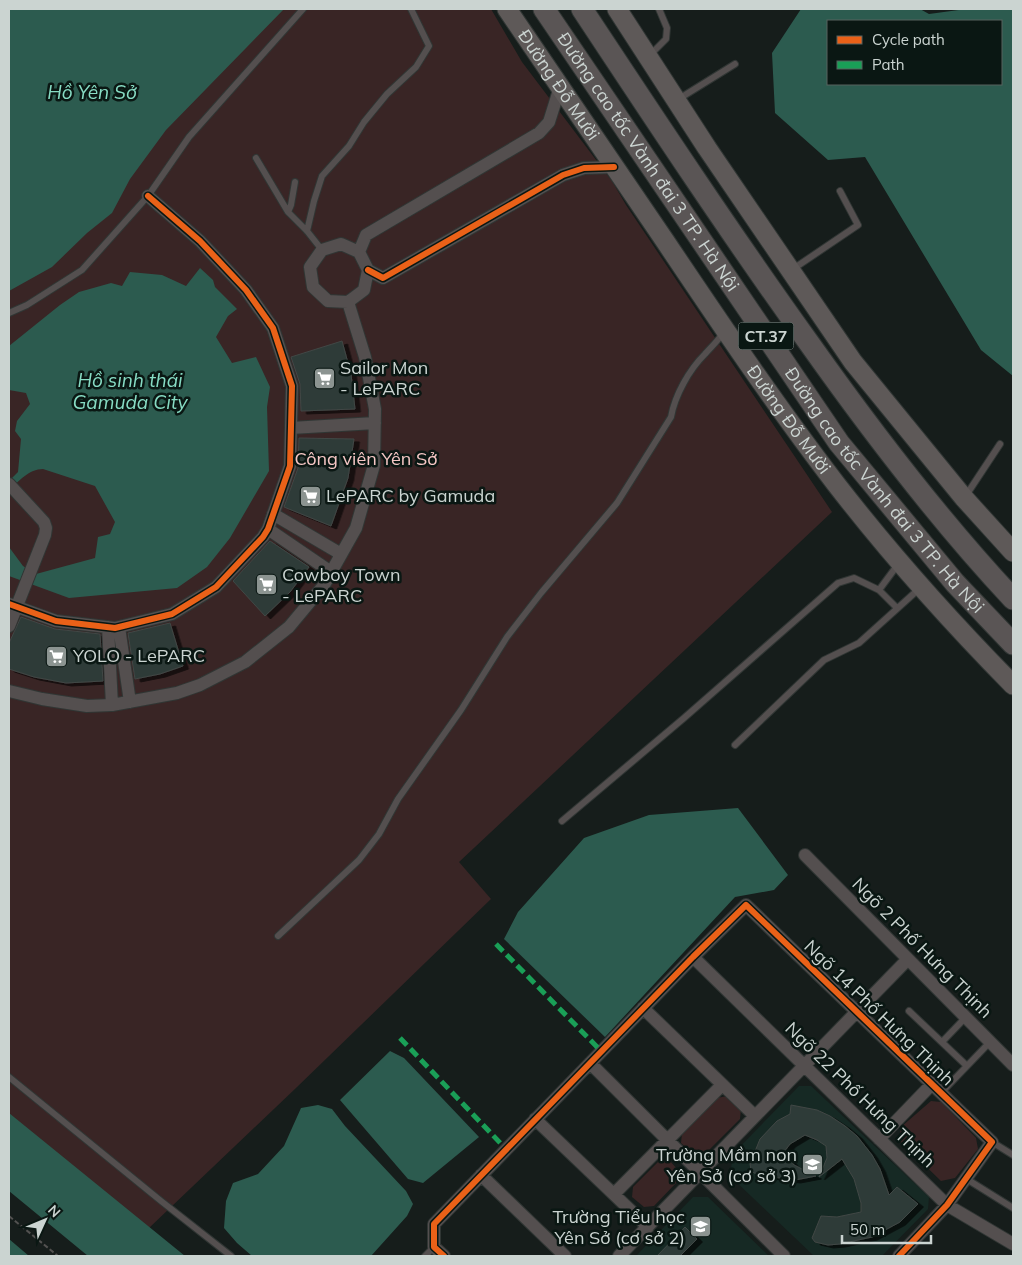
<svg xmlns="http://www.w3.org/2000/svg" width="1022" height="1265" font-family="Mulish,sans-serif">
	<style>
		.built { fill: #162924 }
		.green { fill: #392525 }
		.water { fill: #2c5b4f; fill-rule: evenodd }
		.building { fill: #2e3b38; stroke: #414745; filter: url(#shadow) }
		.lines { fill: none; stroke-linecap: round; stroke-linejoin: round }
		.lane-casing { stroke: #303634; stroke-width: 8 }
		.street-casing { stroke: #303634; stroke-width: 14 }
		.primary-casing { stroke: #303634; stroke-width: 21 }
		.highway-casing { stroke: #303634; stroke-width: 23 }
		.path { stroke: #525150; stroke-width: 2; stroke-dasharray: 5 2.5; stroke-linecap: butt }
		.lane { stroke: #544f4f; stroke-width: 6 }
		.street { stroke: #544f4f; stroke-width: 12 }
		.primary { stroke: #5e5958; stroke-width: 19 }
		.highway { stroke: #5a5555; stroke-width: 21 }
		.quiet { stroke: #1a9f57; stroke-width: 5; stroke-dasharray: 10 5; stroke-linecap: butt }
		.cycleway-casing { stroke: #0a1713; stroke-width: 9 }
		.cycleway { stroke: #ea6118; stroke-width: 6 }
		.labels { text-anchor: middle; stroke-width: 5; stroke-linejoin: round; paint-order: stroke }
		.shield { fill: #0a1713; stroke: #919b98; stroke-width: 1 }
		.shield-label { font-size: 16px; font-weight: bold; fill: #cbd4d1 }
		.street-label { font-size: 18px; fill: #cbd4d1; stroke: #0a1713 }
		.poi-label { font-size: 18px; fill: #cbd4d1; stroke: #0a1713; text-anchor: start }
		.park-label { font-size: 18px; fill: #f6c7c5; stroke: #0a1713 }
		.water-label { font-size: 19px; font-style: italic; fill: #87dcc4; stroke: #0a1713 }
	</style>
	<defs>
		<filter id="shadow"><feDropShadow dx="5.5" dy="3" stdDeviation="0" flood-color="#0009"/></filter>
	</defs>
	<rect width="100%" height="100%" fill="#161d1b"/>
	<!-- built -->
	<path class="built" d="M 799,1086 L 811,1086 L 929,1197 L 928,1209 L 882,1256 L 814,1256 L 730,1176 L 733,1154 Z
		M 693,1197 L 708,1197 L 769,1256 L 636,1256 Z"/>
	<!-- green -->
	<path class="green" d="M 9,9 L 491,9 L 522,62 L 612,181 L 626,205 L 832,512 L 459,862 L 491,899 L 296,1088 L 149,1228 L 9,1115 Z
		M 728,1096 L 741,1109 L 740,1119 L 704,1155 L 695,1156 L 681,1143 L 682,1133 L 716,1098 Z
		M 931,1101 L 941,1102 L 976,1138 L 978,1149 L 955,1178 L 941,1181 L 899,1140 L 901,1127 Z
		M 669,1160 L 679,1171 L 678,1181 L 654,1206 L 644,1207 L 632,1197 L 633,1187 L 659,1161 Z"/>
	<!-- water -->
	<path class="water" d="M 9,9 L 284,9 L 166,130 L 130,179 L 112,213 L 87,233 L 52,267 L 9,291 Z
		M 801,9 L 920,9 L 929,14 L 966,9 L 1013,9 L 1013,376 L 981,350 L 865,157 L 828,160 L 775,113 L 772,53 ZM 1001,21 L 1001,84 L 828,84 L 828,21 Z
		M 200,268 L 213,280 L 215,287 L 237,309 L 228,316 L 216,337 L 232,363 L 256,357 L 270,387 L 267,407 L 269,471 L 230,538 L 207,567 L 177,588 L 69,598 L 9,576 L 9,547 L 23,566 L 36,574 L 95,558 L 98,537 L 110,534 L 115,522 L 95,486 L 43,469 C 29,469 19,481 9,490 L 9,481 L 18,472 L 21,439 L 15,431 L 17,421 L 30,404 L 26,393 L 9,390 L 9,346 L 60,305 L 79,292 L 111,283 L 122,286 L 130,272 L 162,275 L 186,286 Z
		M 738,808 L 788,875 L 774,890 L 735,897 L 605,1037 L 504,939 L 518,912 L 584,838 L 649,815 Z
		M 390,1051 L 404,1058 L 479,1137 L 423,1183 L 408,1179 L 340,1100 Z
		M 318,1105 L 332,1109 L 345,1126 L 406,1191 L 413,1204 L 407,1216 L 371,1256 L 252,1256 L 237,1243 L 224,1228 L 226,1201 L 233,1183 L 258,1174 L 284,1146 L 301,1108 Z
		M 9,1113 L 185,1256 L 88,1256 L 9,1191 Z
		M 9,1239 L 29,1256 L 9,1256 Z"/>
	<!-- building -->
	<path class="building" d="M 342,341 L 351,374 L 355,409 L 301,411 L 300,384 L 291,357 Z
		M 299,438 L 354,439 L 348,478 L 331,526 L 284,507 L 298,468 Z
		M 270,541 L 309,567 L 290,592 L 265,616 L 233,581 Z
		M 21,617 L 55,629 L 100,634 L 103,681 L 66,683 L 34,677 L 9,669 L 9,643 Z
		M 170,623 L 183,666 L 160,674 L 135,679 L 128,633 Z
		M 791,1105 L 817,1110 L 830,1116 L 845,1126 L 857,1136 L 872,1155 L 880,1169 L 889,1195 L 897,1187 L 918,1204 L 900,1222 L 872,1237 L 840,1244 L 828,1245 L 815,1242 L 812,1238 L 821,1216 L 837,1217 L 861,1212 L 861,1203 L 854,1179 L 842,1159 L 819,1177 L 827,1158 L 826,1146 L 817,1140 L 805,1135 L 790,1144 L 784,1152 L 794,1165 L 816,1176 L 795,1180 L 785,1179 L 754,1173 L 751,1170 L 750,1164 L 760,1139 L 777,1121 L 790,1114 Z
		M 685,1227 L 697,1239 L 680,1256 L 657,1256 Z"/>
	<g class="lines">
		<defs>
			<path id="lane" d="M 649,56 L 666,39 L 667,28 L 659,9
				M 677,100 L 735,64
				M 256,158 L 288,212
				M 295,182 L 291,205 L 288,212 L 307,231 L 322,250
				M 307,231 L 314,201 L 322,176 L 349,146 L 364,122 L 387,94 L 416,67 L 429,46 L 411,9
				M 793,269 L 858,225 L 840,191
				M 9,313 L 27,305 L 82,270 L 148,196 L 189,137 L 303,9
				M 965,497 L 1000,444
				M 879,590 L 899,563
				M 735,745 L 824,660 L 859,643 L 920,588
				M 562,821 L 684,718 L 838,583 L 854,578 L 879,590 L 897,608
				M 278,936 L 359,860 L 379,834 L 398,799 L 461,710 L 507,637 L 541,593 L 617,503 L 671,417 C 675,395 689,370 705,354 C 711,347 718,341 723,333
				M 909,1011 L 967,1066
				M 942,1042 L 966,1017
				M 9,1077 L 161,1201 L 231,1256
				M 941,1093 L 990,1042
				M 992,1142 L 1013,1155
				M 965,1178 L 1013,1208
				M 425,1256 L 434,1247"/>
			<path id="street" d="M 341,244 L 359,252 L 368,270 L 364,290 L 348,302 L 328,301 L 313,287 L 310,267 L 322,250 Z
				M 359,252 L 366,235 L 539,133 L 549,122 L 560,87
				M 368,270 L 383,278 L 563,175 L 584,168 L 614,167
				M 291,428 L 375,423
				M 9,484 L 44,522 L 46,528 L 45,535 L 9,626
				M 273,514 L 341,554
				M 268,529 L 331,572
				M 9,604 L 56,621 L 115,628 L 172,614 L 216,587 L 263,537 L 268,529 L 290,466 L 292,386 L 273,328 L 246,290 L 200,241 L 148,196
				M 108,627 L 112,705
				M 119,627 L 130,702
				M 9,691 L 42,699 L 87,706 L 112,705 L 177,693 L 200,685 L 245,662 L 289,627 L 324,585 L 356,528 L 374,465 L 375,409 L 365,357 L 348,302
				M 805,855 L 1013,1065
				M 693,957 L 947,1205 L 1013,1244
				M 643,1008 L 755,1116
				M 590,1063 L 784,1256
				M 535,1119 L 648,1227
				M 879,1139 L 932,1084
				M 481,1175 L 565,1256
				M 614,1194 L 722,1085
				M 444,1256 L 434,1247 L 434,1224 L 693,957 L 746,905 L 992,1142 L 947,1205 L 899,1256
				M 619,1256 L 908,959"/>
			<g id="primary">
				<path id="s1" d="M 507,9 C 559,86 612,163 665,241 C 720,323 776,406 836,484 C 891,555 951,622 1013,685"/>
				<path d="M 617,9 L 707,148 L 853,362 L 964,498 L 1013,552"/>
			</g>
			<g id="highway">
				<path id="s2" d="M 544,9 L 839,443 L 955,583 L 1013,644"/>
				<path d="M 582,9 C 656,121 730,233 809,343 C 872,432 938,519 1013,599"/>
			</g>
		</defs>
		<!-- lane casing -->
		<use href="#lane" class="lane-casing"/>
		<!-- street casing -->
		<use href="#street" class="street-casing"/>
		<!-- primary casing -->
		<use href="#primary" class="primary-casing"/>
		<!-- highway casing -->
		<use href="#highway" class="highway-casing"/>
		<!-- path -->
		<path class="path" d="M 9,1216 L 58,1256"/>
		<!-- lane -->
		<use href="#lane" class="lane"/>
		<!-- street -->
		<use href="#street" class="street"/>
		<!-- primary -->
		<use href="#primary" class="primary"/>
		<!-- highway -->
		<use href="#highway" class="highway"/>
		<!-- quiet -->
		<path class="quiet" d="M 496,944 L 601,1051
			M 400,1038 L 506,1149"/>
		<defs>
			<path id="cycleway" d="M 368,270 L 383,278 L 563,175 L 584,168 L 614,167
				M 9,604 L 56,621 L 115,628 L 172,614 L 216,587 L 263,537 L 268,529 L 290,466 L 292,386 L 273,328 L 246,290 L 200,241 L 148,196
				M 444,1256 L 434,1247 L 434,1224 L 693,957 L 746,905 L 992,1142 L 947,1205 L 899,1256"/>
		</defs>
		<!-- cycleway casing -->
		<use href="#cycleway" class="cycleway-casing"/>
		<!-- cycleway -->
		<use href="#cycleway" class="cycleway"/>
	</g>
	<!-- icons -->
	<defs>
		<symbol id="supermarket-square" viewBox="-11 -11 22 22"><rect x="-9" y="-9" width="18" height="18" rx="4" fill="#8c9491" stroke="#0a1713"/><path d="M-6-5.5h2.5l.6 2H6L4.5 2H-2.5L-4.4-4H-6ZM-1.5 3.2a1.3 1.3 0 1 0 .1 0ZM3 3.2a1.3 1.3 0 1 0 .1 0Z" fill="#fff"/></symbol>
		<symbol id="school-square" viewBox="-11 -11 22 22"><rect x="-9" y="-9" width="18" height="18" rx="4" fill="#8c9491" stroke="#0a1713"/><path d="M0-5L7-2L0 1L-7-2ZM-4 1L0 2.5L4 1V4Q0 6-4 4Z" fill="#fff"/></symbol>
	</defs>
	<g fill-rule="evenodd">
		<use href="#supermarket-square" x="312" y="366" width="25" height="25"/>
		<use href="#supermarket-square" x="298" y="484" width="25" height="25"/>
		<use href="#supermarket-square" x="254" y="572" width="25" height="25"/>
		<use href="#supermarket-square" x="44" y="644" width="25" height="25"/>
		<use href="#school-square" x="800" y="1152" width="25" height="25"/>
		<use href="#school-square" x="688" y="1214" width="25" height="25"/>
	</g>
	<g class="labels">
		<!-- shield labels -->
		<rect class="shield" x="738.5" y="322.5" width="55" height="27" rx="4"/>
		<g class="shield-label">
			<text x="766" y="342">CT.37</text>
		</g>
		<!-- street labels -->
		<g class="street-label">
			<text dy="6" stroke="none"><textPath href="#s1" startOffset="92">Đường Đỗ Mười</textPath></text>
			<text dy="6" stroke="none"><textPath href="#s2" startOffset="185">Đường cao tốc Vành đai 3 TP. Hà Nội</textPath></text>
			<text dy="6" stroke="none"><textPath href="#s1" startOffset="498">Đường Đỗ Mười</textPath></text>
			<text dy="6" stroke="none"><textPath href="#s2" startOffset="590">Đường cao tốc Vành đai 3 TP. Hà Nội</textPath></text>
			<text transform="translate(922 948) rotate(45)" y="6">Ngõ 2 Phố Hưng Thịnh</text>
			<text transform="translate(879 1013) rotate(44)" y="6">Ngõ 14 Phố Hưng Thịnh</text>
			<text transform="translate(860 1095) rotate(44)" y="6">Ngõ 22 Phố Hưng Thịnh</text>
		</g>
		<!-- poi labels -->
		<g class="poi-label">
			<text x="340" y="374">Sailor Mon<tspan x="340" dy="21">- LePARC</tspan></text>
			<text x="326" y="502">LePARC by Gamuda</text>
			<text x="282" y="581">Cowboy Town<tspan x="282" dy="21">- LePARC</tspan></text>
			<text x="73" y="662">YOLO - LePARC</text>
			<text x="797" y="1161" text-anchor="end">Trường Mầm non<tspan x="797" dy="21">Yên Sở (cơ sở 3)</tspan></text>
			<text x="685" y="1223" text-anchor="end">Trường Tiểu học<tspan x="685" dy="21">Yên Sở (cơ sở 2)</tspan></text>
		</g>
		<!-- park labels -->
		<g class="park-label">
			<text x="366" y="465">Công viên Yên Sở</text>
		</g>
		<!-- water labels -->
		<g class="water-label">
			<text x="92" y="99">Hồ Yên Sở</text>
			<text x="130" y="387">Hồ sinh thái<tspan x="130" dy="22">Gamuda City</tspan></text>
		</g>
	</g>
	<!-- border -->
	<rect width="1022" height="1265" fill="none" stroke="#cbd4d1" stroke-width="20"/>
	<!-- legend -->
	<rect x="827" y="20" width="175" height="65" fill="#0a1713" stroke="#57635f"/>
	<rect x="837" y="36" width="25" height="8" fill="#ea6118" stroke="#57635f"/>
	<text x="872" y="45" font-size="15" fill="#cbd4d1">Cycle path</text>
	<rect x="837" y="61" width="25" height="8" fill="#1a9f57" stroke="#57635f"/>
	<text x="872" y="70" font-size="15" fill="#cbd4d1">Path</text>
	<!-- north arrow -->
	<g transform="translate(45 1220) rotate(46)" stroke="#0a1713" stroke-width="4" paint-order="stroke">
	<path d="M0-4L9 19L0 12L-9 19Z" fill="#cbd4d1"/>
	<text y="-8" font-size="14" font-weight="bold" text-anchor="middle" fill="#cbd4d1">N</text>
	</g>
	<!-- scale -->
	<path d="M842 1235v8h89v-8" fill="none" stroke="#cbd4d1" stroke-width="2.5"/>
	<text x="850" y="1235" font-size="15" fill="#cbd4d1" stroke="#0a1713" stroke-width="4" paint-order="stroke">50 m</text>
</svg>
